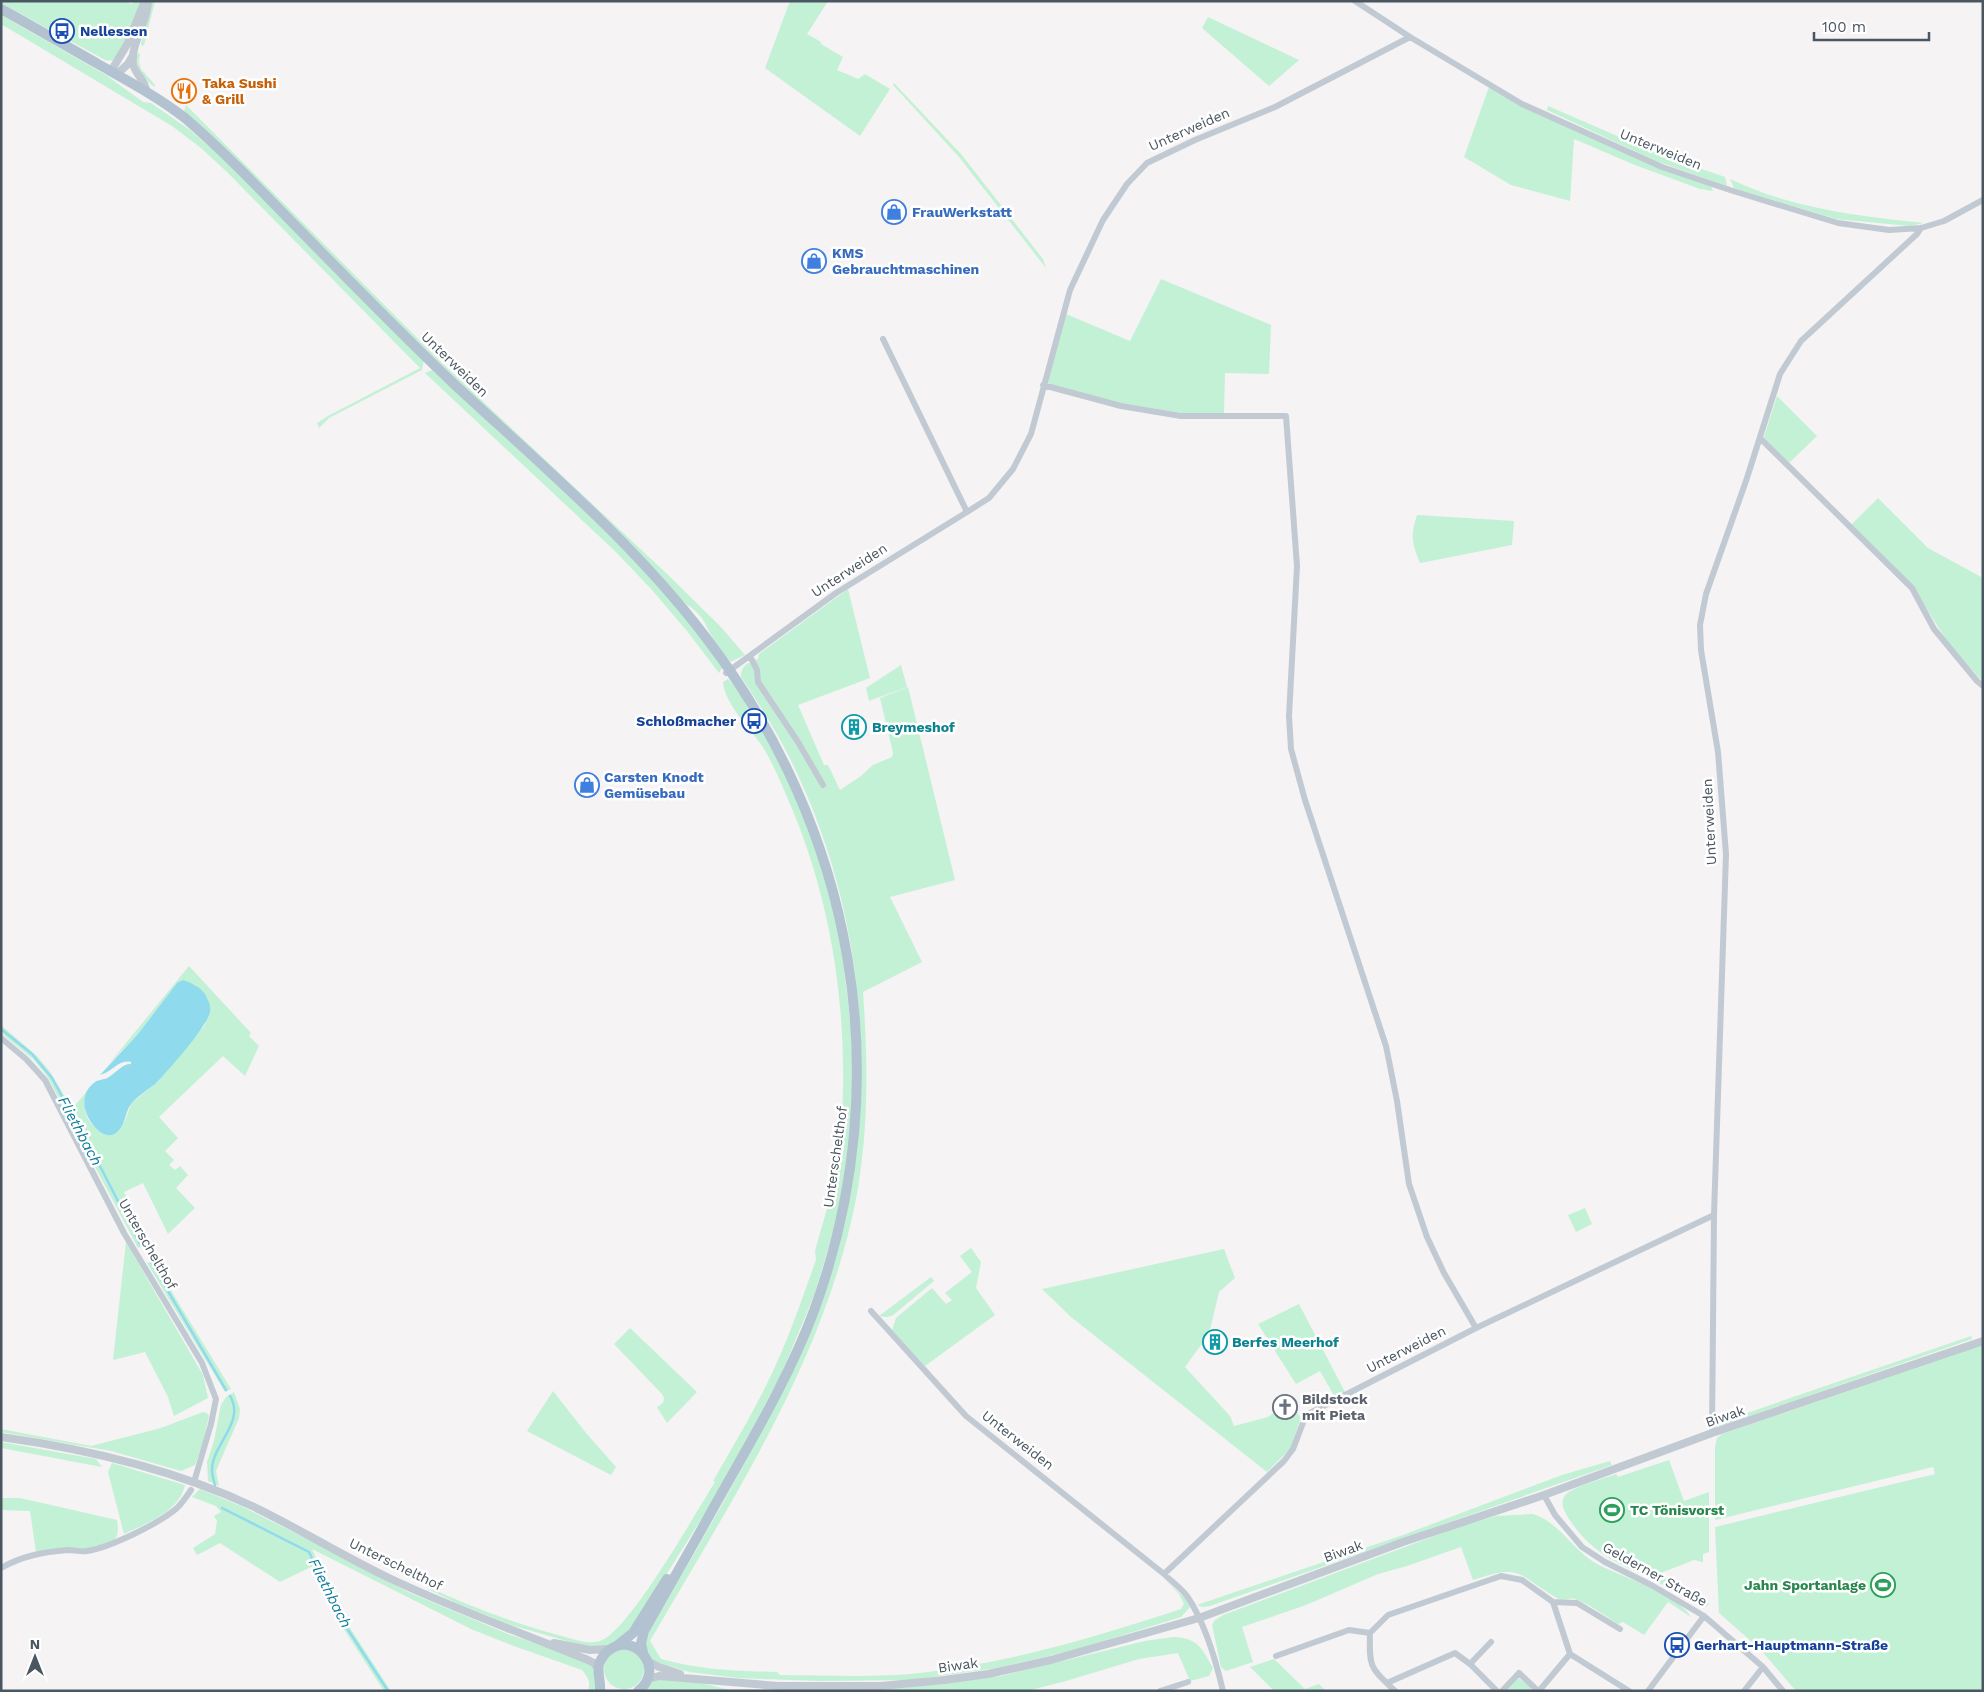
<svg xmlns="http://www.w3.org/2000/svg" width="1984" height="1692" font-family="'Work Sans',sans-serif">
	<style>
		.green { fill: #c3f1d5 }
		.water { fill: #90daee }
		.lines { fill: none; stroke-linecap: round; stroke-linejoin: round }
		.stream { stroke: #90daee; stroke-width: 2.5 }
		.minor { stroke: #c1cad2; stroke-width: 6 }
		.tertiary { stroke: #c1cad2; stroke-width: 8 }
		.primary { stroke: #b3c2d1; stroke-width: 10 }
		.labels { text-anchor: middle; stroke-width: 5; stroke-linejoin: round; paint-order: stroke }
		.transit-label { font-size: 14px; font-weight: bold; fill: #164399; stroke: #fff; text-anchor: start }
		.food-label { font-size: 14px; font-weight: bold; fill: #c56008; stroke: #fff; text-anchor: start }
		.street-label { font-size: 14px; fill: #4a5661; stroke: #fff }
		.shop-label { font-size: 14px; font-weight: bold; fill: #366cbe; stroke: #fff; text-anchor: start }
		.culture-label { font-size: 14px; font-weight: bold; fill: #0d838f; stroke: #fff; text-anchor: start }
		.worship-label { font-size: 14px; font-weight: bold; fill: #5b616d; stroke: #fff; text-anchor: start }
		.leisure-label { font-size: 14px; font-weight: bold; fill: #27864d; stroke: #fff; text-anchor: start }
		.water-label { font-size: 15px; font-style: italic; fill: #0c7c9b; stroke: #fff }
	</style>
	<rect width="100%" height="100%" fill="#f5f3f3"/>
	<!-- green -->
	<path class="green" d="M 1,1 L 125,1 L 132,4 L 133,1 L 140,1 C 137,14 126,50 116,58 C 113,61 109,61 105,60 L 1,3 Z
		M 151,1 L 155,1 L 144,45 L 142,46 L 141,43 L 146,28 Z
		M 790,1 L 828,1 L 807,34 L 821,42 L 821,44 L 843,57 L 837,70 L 858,79 L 865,74 L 890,89 L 860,136 L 765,68 Z
		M 1,15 L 106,75 L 143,102 L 151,103 L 190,130 L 219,155 L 424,360 L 422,370 L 329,418 L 319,428 L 317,423 L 328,416 L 420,368 L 227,172 L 201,148 L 172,126 L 1,24 Z
		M 1208,17 L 1299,60 L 1269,86 L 1202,28 Z
		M 140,53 L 139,62 L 141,69 L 155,85 L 154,87 C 141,75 137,72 137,54 Z
		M 894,83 L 961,154 L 1043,259 L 1046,268 L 959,157 L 893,85 Z
		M 1489,87 L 1711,186 L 1713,191 L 1700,189 L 1635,165 L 1574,139 L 1570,201 L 1511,185 L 1464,157 Z
		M 186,105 L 442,363 L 666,573 L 721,627 L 745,655 L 730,662 C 725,655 720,649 715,642 C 704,624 706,617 686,604 L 625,539 L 437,363 L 184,112 Z
		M 1548,106 L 1661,155 L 1725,177 L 1727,186 L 1656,161 L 1547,110 Z
		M 1730,179 C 1790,208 1858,216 1924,223 L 1910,226 L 1836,219 L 1734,188 Z
		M 1161,279 L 1271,325 L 1269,374 L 1225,373 L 1224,413 L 1182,413 L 1114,402 L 1046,383 L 1066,314 L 1130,341 Z
		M 432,370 C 508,441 588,510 658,586 C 682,612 702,639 723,667 L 719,673 L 687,631 L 652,590 L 616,552 L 425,373 Z
		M 1777,396 L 1817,436 L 1789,463 L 1764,437 Z
		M 1878,498 L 1928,548 L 1983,578 L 1983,682 L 1948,643 L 1914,588 L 1851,525 Z
		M 1417,515 L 1514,521 L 1512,545 L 1420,563 C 1412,543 1410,536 1417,515 Z
		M 848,589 L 870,678 L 798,705 L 824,765 L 828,765 L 840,790 L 861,776 L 873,765 L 892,757 L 893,753 L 880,698 L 908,687 L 955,880 L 890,897 L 922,962 L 863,992 C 868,1063 869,1134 855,1204 C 822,1365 731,1501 650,1641 L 661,1659 C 700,1670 737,1671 777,1672 L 780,1675 C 826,1675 874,1678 920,1673 C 1010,1663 1095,1637 1181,1609 L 1184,1604 L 1179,1594 L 1165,1580 L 1185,1598 L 1190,1607 L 1181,1617 L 1075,1650 L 996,1668 L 910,1680 L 820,1681 L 738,1678 L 689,1672 L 653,1661 L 644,1647 L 644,1641 C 696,1549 752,1458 795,1361 C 803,1343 813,1324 820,1304 C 882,1134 874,935 796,771 C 781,738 761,707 741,677 C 741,665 748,663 758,659 L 759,654 Z
		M 901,665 L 907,687 L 869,701 L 866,688 Z
		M 728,679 L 738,689 L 754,721 L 770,743 L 787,776 L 813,838 L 840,934 L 852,1037 L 852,1106 L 845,1172 L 838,1215 L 815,1293 L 781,1375 L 716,1496 L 626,1638 L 606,1647 L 591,1648 L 511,1625 L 458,1604 L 430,1590 L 426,1586 C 469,1606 513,1623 558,1635 C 570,1638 587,1645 600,1641 C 628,1633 696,1512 715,1482 L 713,1481 C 735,1443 757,1406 775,1367 C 791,1332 803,1296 816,1260 L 815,1251 C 821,1228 829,1205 834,1182 C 841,1153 842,1121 843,1092 C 845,990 828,890 787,797 C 779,778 771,759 760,743 C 748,726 724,702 723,682 Z
		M 189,966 L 251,1033 L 249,1036 L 259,1046 L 245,1076 L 223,1056 L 159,1117 L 178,1138 L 165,1151 L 174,1160 L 169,1165 L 175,1170 L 180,1166 L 188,1175 L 176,1188 L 195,1208 L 168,1234 L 143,1183 L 124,1192 L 148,1242 L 138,1248 L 47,1076 L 33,1059 L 1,1033 L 1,1025 L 37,1056 L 51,1073 L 72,1109 L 88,1090 C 82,1101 84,1121 96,1127 C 102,1130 111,1131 117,1132 L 125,1121 L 131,1104 L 156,1082 L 205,1025 L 208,1000 L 202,991 L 196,985 L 177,983 L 138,1034 L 108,1065 Z
		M 1585,1208 L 1592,1224 L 1576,1232 L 1568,1215 Z
		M 126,1242 L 203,1375 L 208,1398 L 174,1416 L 168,1397 L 145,1352 L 113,1360 Z
		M 971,1248 L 981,1262 L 976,1288 L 995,1315 L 925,1366 L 892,1330 L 896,1318 L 932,1288 L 946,1304 L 952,1300 L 945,1293 L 972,1272 L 960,1256 Z
		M 1224,1249 L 1235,1278 L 1219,1292 L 1209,1334 L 1185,1367 L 1230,1416 L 1234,1426 L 1268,1417 L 1282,1407 L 1285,1413 L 1294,1405 L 1296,1412 L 1301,1417 L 1291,1448 L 1267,1472 L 1071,1317 L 1042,1289 Z
		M 153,1261 L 231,1389 L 225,1392 L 147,1263 Z
		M 931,1277 L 934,1281 L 892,1316 L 886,1317 L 879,1316 Z
		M 1299,1304 L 1345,1392 L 1335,1397 L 1320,1371 L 1296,1384 L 1258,1324 Z
		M 630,1328 L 697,1392 L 667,1423 L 657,1407 L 663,1403 L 664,1398 L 662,1394 L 614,1344 Z
		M 1971,1336 L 1972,1339 L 1715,1428 L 1715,1421 L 1718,1423 Z
		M 1983,1345 L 1983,1691 L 1796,1691 L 1760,1649 L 1719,1613 L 1715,1527 L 1935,1474 L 1933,1467 L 1715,1520 L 1715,1447 L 1717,1438 L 1722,1434 Z
		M 553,1391 L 586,1433 L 616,1467 L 611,1475 L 527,1431 Z
		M 234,1392 L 240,1409 L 239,1418 L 216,1471 L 219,1486 L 208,1481 L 207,1462 L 214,1441 L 221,1405 L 226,1397 Z
		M 203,1412 L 207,1413 L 209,1416 L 203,1443 L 195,1465 L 181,1471 L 111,1451 L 1,1432 L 1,1429 L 91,1446 L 161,1428 Z
		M 1,1442 L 96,1459 L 102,1467 L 1,1448 Z
		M 1669,1460 L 1684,1501 L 1709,1492 L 1709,1552 L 1703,1554 L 1703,1562 L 1694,1560 L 1658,1574 L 1691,1591 L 1709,1604 L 1706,1607 C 1690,1604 1679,1593 1665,1586 C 1626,1565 1595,1559 1569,1519 C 1565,1512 1560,1505 1564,1497 C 1569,1487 1604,1479 1616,1474 L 1618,1477 Z
		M 1610,1461 L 1612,1465 L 1210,1606 L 1202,1607 L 1197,1605 L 1403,1535 L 1562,1475 Z
		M 112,1463 L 185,1485 C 179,1512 147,1523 124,1534 L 108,1472 Z
		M 200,1489 L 243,1507 L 317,1544 L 408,1592 L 508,1634 L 586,1661 C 596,1668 597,1679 597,1691 L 588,1691 C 591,1682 588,1677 582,1670 L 511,1645 L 471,1629 L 312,1549 L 339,1611 L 391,1691 L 384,1691 L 334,1614 L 313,1566 L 280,1582 L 220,1543 L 197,1555 L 193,1548 L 215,1534 L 217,1521 L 214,1516 L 221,1512 L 216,1506 L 192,1497 Z
		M 1,1498 L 20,1498 L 117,1520 C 118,1526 119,1535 115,1539 C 102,1552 54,1551 36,1552 L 30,1511 L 1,1510 Z
		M 1533,1514 C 1561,1523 1573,1552 1599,1565 C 1622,1577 1679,1595 1691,1617 L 1668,1602 L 1644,1635 L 1623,1622 L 1618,1624 C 1605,1616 1590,1604 1575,1599 C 1568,1597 1563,1602 1557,1598 C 1517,1575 1523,1563 1473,1580 L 1461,1547 L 1407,1566 L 1378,1574 L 1306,1605 L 1242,1627 L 1253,1662 L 1226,1671 L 1221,1667 L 1212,1625 L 1214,1621 L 1223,1615 L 1461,1526 L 1496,1516 Z
		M 1173,1637 C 1198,1638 1202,1648 1213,1668 L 1209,1676 L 1190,1681 L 1178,1653 L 1139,1659 L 1066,1681 L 1027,1691 L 875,1691 L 1001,1676 L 1145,1641 Z
		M604 1669a20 20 0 1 1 40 0a20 20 0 1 1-40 0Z
		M 1274,1659 L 1305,1689 L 1319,1684 L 1326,1691 L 1274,1691 L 1250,1667 Z
		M 659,1678 L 697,1682 L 734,1691 L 646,1691 L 652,1682 Z
		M 1518,1678 L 1530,1686 L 1532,1691 L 1506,1691 Z"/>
	<!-- water -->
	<path class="water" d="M 183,980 C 192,983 199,986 205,994 C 208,1000 211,1005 210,1012 C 207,1027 167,1072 155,1084 C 147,1090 138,1096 132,1103 C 124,1112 127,1124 116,1133 C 110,1137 104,1135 99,1131 C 84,1118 77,1095 95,1082 C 99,1079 105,1080 109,1077 C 117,1072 122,1064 131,1064 L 131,1062 C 118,1059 113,1072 100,1075 L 138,1034 L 177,983 Z"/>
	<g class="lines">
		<!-- stream -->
		<path class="stream" d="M 1,1029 L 32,1054 L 52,1078 L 102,1170 L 141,1246
			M 151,1262 L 226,1390
			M 215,1486 C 214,1481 212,1475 212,1470 C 212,1444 246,1422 230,1396
			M 222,1508 L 309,1552 L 337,1613 L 388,1691"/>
		<!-- minor -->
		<path class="minor" d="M 1355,1 L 1410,37 L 1522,104 L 1662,167 L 1730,190 L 1838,223 L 1889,230 L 1921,228 L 1944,221 L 1983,200
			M 1043,385 L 1121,406 L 1181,416 L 1286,416 L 1297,566 L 1289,716 L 1291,749 L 1305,800 L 1386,1046 L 1397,1101 L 1409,1184 L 1427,1237 L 1444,1273 L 1476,1328
			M 1760,438 L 1912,588 L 1934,629 L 1977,681 L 1983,686
			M 967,512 L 989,498 L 1013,469 L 1031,434 L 1070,290 L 1103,220 L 1127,184 L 1147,163 L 1195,140 L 1275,107 L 1410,37
			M 750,656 L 757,670 L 758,682 L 798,742 L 823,785
			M 726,673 L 836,593 L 967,512 L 883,339
			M 1,1038 L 26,1059 L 45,1080 L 124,1233 L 202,1363 L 216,1399 L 211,1424 L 194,1482
			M 871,1311 L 966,1416 L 1164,1574
			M 1712,1433 L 1714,1215 L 1726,854 L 1718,752 L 1701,650 L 1700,625 L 1706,594 L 1746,481 L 1780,374 L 1801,341 L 1917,234 L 1921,228
			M 1544,1495 L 1555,1515 L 1582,1547 L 1605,1562 L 1653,1586 L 1704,1616 L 1763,1667 L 1783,1691
			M 1,1568 C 22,1556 43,1552 68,1550 C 74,1550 81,1552 87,1551 C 109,1548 160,1523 177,1508 C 182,1503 187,1496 191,1490
			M 1553,1602 L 1577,1603 L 1620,1629
			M 1370,1633 C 1369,1668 1370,1667 1395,1691
			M 1276,1656 L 1349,1630 L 1370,1633 L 1388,1615 L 1501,1576 L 1522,1580 L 1553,1602 L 1570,1654 L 1629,1691
			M 1470,1664 L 1491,1642
			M 1387,1683 L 1455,1653 L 1470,1664 L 1497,1691
			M 1160,1691 L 1188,1682
			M 1223,1691 C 1216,1661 1204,1621 1187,1596 C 1181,1588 1171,1581 1164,1574 L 1284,1461 L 1293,1449 L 1306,1415 L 1476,1328 L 1714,1215
			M 1502,1691 L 1519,1673 L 1538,1691
			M 1539,1691 L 1570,1654
			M 1648,1691 L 1704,1616
			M 1744,1691 L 1763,1667"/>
		<!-- tertiary -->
		<path class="tertiary" d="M 111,71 L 128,43 L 144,3
			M 117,74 L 128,64 L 132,57
			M 146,91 C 146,80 134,74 133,63 C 131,42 148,22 148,1
			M 1,1437 C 87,1449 173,1469 252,1506 C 298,1528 343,1556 389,1578 C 454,1609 522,1633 588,1660 L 594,1663 L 599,1671
			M 554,1643 L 590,1650 L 609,1649
			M 647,1661 L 659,1667 L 680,1674
			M 648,1679 L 659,1676 L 778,1686 L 881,1686 L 944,1680 L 988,1674 L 1051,1660 L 1199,1618 L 1403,1542 L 1544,1495 L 1712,1433 L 1983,1341"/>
		<!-- primary -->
		<path class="primary" d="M 1,9 C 34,27 66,46 98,64 C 128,81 158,97 185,118 C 221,149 254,183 287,217 C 342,273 396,329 453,383 C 539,463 632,541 704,635 C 854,829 899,1075 815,1308 C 787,1384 743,1454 704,1525 C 684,1561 664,1596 644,1631 L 641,1643 L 643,1653
			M 618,1645 L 633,1633 L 667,1579
			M 600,1691 C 601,1682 597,1673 599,1664 C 601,1659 604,1654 608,1651 C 634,1629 667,1670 638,1691"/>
	</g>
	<!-- icons -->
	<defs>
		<symbol id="bus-ring" viewBox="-11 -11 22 22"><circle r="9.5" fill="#fff" stroke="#1a4fb4" stroke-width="1.5"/><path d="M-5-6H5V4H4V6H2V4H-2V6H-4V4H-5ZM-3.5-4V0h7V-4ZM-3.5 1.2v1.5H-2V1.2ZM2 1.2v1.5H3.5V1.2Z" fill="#1a4fb4"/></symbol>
		<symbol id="restaurant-ring" viewBox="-11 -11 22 22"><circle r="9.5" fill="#fff" stroke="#e8710a" stroke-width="1.5"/><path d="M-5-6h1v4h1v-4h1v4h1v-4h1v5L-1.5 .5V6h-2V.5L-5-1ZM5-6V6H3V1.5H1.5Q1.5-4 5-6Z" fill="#e8710a"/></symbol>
		<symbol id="shop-ring" viewBox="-11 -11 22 22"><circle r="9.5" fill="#fff" stroke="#3f7fe0" stroke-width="1.5"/><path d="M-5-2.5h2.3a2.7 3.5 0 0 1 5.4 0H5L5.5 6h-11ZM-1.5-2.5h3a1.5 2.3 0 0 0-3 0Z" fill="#3f7fe0"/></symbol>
		<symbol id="building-ring" viewBox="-11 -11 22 22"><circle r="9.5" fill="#fff" stroke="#0f9aa8" stroke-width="1.5"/><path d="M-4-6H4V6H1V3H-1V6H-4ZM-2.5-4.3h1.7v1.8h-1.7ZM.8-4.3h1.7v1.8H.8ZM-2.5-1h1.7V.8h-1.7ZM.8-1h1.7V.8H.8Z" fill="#0f9aa8"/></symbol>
		<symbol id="church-ring" viewBox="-11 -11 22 22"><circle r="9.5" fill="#fff" stroke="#6b7280" stroke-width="1.5"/><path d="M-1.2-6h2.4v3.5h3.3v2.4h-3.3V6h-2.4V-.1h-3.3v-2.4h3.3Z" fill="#6b7280"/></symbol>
		<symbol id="stadium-ring" viewBox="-11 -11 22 22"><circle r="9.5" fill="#fff" stroke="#2e9e5b" stroke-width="1.5"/><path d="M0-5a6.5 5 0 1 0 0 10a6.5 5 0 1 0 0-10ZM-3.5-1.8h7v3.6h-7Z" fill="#2e9e5b"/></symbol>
	</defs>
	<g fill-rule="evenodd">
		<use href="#bus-ring" x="48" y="17" width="28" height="28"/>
		<use href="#restaurant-ring" x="170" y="77" width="28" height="28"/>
		<use href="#shop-ring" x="880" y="198" width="28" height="28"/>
		<use href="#shop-ring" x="800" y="247" width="28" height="28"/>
		<use href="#bus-ring" x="740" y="707" width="28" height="28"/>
		<use href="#building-ring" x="840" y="713" width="28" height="28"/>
		<use href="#shop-ring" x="573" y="771" width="28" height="28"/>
		<use href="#building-ring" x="1201" y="1328" width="28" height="28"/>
		<use href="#church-ring" x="1271" y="1393" width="28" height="28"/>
		<use href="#stadium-ring" x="1598" y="1496" width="28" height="28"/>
		<use href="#stadium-ring" x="1869" y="1571" width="28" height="28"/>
		<use href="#bus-ring" x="1663" y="1631" width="28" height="28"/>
	</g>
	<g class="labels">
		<!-- transit labels -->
		<g class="transit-label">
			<text x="80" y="36">Nellessen</text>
			<text x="736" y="726" text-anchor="end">Schloßmacher</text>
			<text x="1694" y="1650">Gerhart-Hauptmann-Straße</text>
		</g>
		<!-- food labels -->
		<g class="food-label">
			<text x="202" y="88">Taka Sushi<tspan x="202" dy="16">&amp; Grill</tspan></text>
		</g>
		<!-- street labels -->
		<g class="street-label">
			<text transform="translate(1189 129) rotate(-24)" y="5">Unterweiden</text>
			<text transform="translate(1661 149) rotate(22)" y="5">Unterweiden</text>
			<text transform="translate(455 364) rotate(44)" y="5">Unterweiden</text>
			<text transform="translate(849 570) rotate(-33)" y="5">Unterweiden</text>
			<text transform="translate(1709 822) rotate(-93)" y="5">Unterweiden</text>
			<text transform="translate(835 1157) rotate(-82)" y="5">Unterschelthof</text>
			<text transform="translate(148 1244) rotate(60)" y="5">Unterschelthof</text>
			<text transform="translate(1406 1349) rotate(-27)" y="5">Unterweiden</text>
			<text transform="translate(1725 1416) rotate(-19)" y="5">Biwak</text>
			<text transform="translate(1018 1440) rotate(38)" y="5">Unterweiden</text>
			<text transform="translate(1343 1551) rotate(-20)" y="5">Biwak</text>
			<text transform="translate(396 1564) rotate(26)" y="5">Unterschelthof</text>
			<text transform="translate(1655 1574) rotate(29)" y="5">Gelderner Straße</text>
			<text transform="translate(958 1665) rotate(-8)" y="5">Biwak</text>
		</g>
		<!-- shop labels -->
		<g class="shop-label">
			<text x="912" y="217">FrauWerkstatt</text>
			<text x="832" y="258">KMS<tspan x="832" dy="16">Gebrauchtmaschinen</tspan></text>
			<text x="604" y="782">Carsten Knodt<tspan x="604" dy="16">Gemüsebau</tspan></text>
		</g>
		<!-- culture labels -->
		<g class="culture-label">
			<text x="872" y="732">Breymeshof</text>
			<text x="1232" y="1347">Berfes Meerhof</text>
		</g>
		<!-- worship labels -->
		<g class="worship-label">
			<text x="1302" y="1404">Bildstock<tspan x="1302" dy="16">mit Pieta</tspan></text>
		</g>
		<!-- leisure labels -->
		<g class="leisure-label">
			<text x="1630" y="1515">TC Tönisvorst</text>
			<text x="1866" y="1590" text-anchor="end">Jahn Sportanlage</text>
		</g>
		<!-- water labels -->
		<g class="water-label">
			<text transform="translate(80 1131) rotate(62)" y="5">Fliethbach</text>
			<text transform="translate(330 1593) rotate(63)" y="5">Fliethbach</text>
		</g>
	</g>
	<!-- border -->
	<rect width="1984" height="1692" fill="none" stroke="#4a5661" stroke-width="5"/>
	<!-- north arrow -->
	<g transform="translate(35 1657)" stroke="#ffffff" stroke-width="4" paint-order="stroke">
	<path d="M0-4L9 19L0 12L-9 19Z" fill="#4a5661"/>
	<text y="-8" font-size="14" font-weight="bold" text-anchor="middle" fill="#4a5661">N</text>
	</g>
	<!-- scale -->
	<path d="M1814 32v8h115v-8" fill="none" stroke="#4a5661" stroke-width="2.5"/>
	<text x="1822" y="32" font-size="15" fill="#4a5661" stroke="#ffffff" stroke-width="4" paint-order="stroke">100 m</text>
</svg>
